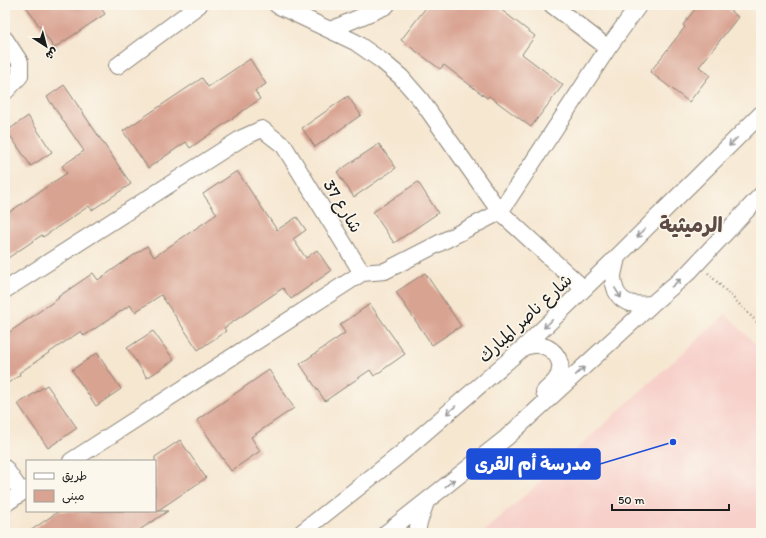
<svg xmlns="http://www.w3.org/2000/svg" width="766" height="538" font-family="Itim,'Playpen Sans Arabic',sans-serif">
	<style>
		.built { fill: #f7d0ca }
		.building { fill: #d9a392 }
		.lines { fill: none; stroke-linecap: round; stroke-linejoin: round }
		.minor-casing { stroke: #898276; stroke-width: 18 }
		.path { stroke: #898276; stroke-width: 2.5; stroke-dasharray: 1 3; stroke-linecap: butt }
		.minor { stroke: #fff; stroke-width: 16 }
		.oneway { stroke: #999 }
		.labels { text-anchor: middle; stroke-width: 3.5; stroke-linejoin: round; paint-order: stroke }
		.street-label { font-size: 17px; fill: #1c1c1c; stroke: #fbf7ec }
		.district-label { font-size: 21px; font-weight: bold; fill: #5e4b45; stroke: #fbf7ec }
		.leader { fill: none; stroke: #1d4ed8; stroke-width: 1.5 }
		.callout-dot { fill: #1d4ed8; stroke: #fbf7ec; stroke-width: 1.5 }
		.callout { fill: #1d4ed8; stroke: #1d4ed8; stroke-width: 1.5 }
		.callout-label { font-size: 18px; text-anchor: middle; font-weight: bold; fill: #fff }
	</style>
	<rect width="100%" height="100%" fill="#fbf7ec"/>
	<filter id="ink" filterUnits="userSpaceOnUse"><feTurbulence type="fractalNoise" baseFrequency=".025" numOctaves="2"/><feDisplacementMap in="SourceGraphic" scale="8" xChannelSelector="R" yChannelSelector="G"/><feConvolveMatrix kernelMatrix="1 2 1 2 8 2 1 2 1" color-interpolation-filters="sRGB"/></filter>
	<filter id="wash" filterUnits="userSpaceOnUse"><feTurbulence type="fractalNoise" baseFrequency=".012" numOctaves="4" result="noise"/><feDisplacementMap in="SourceGraphic" scale="16" xChannelSelector="R" yChannelSelector="G"/><feGaussianBlur stdDeviation="0.9" result="paint"/><feColorMatrix in="noise" values="0 0 0 0 0 0 0 0 0 0 0 0 0 0 0 0 0 1.4 0 .05"/><feComposite in="paint" operator="in"/></filter>
	<g filter="url(#wash)">
		<rect width="100%" height="100%" fill="#f6e7d1"/>
		<!-- built -->
		<path class="built" d="M 726,314 L 761,350 L 761,533 L 483,533 Z"/>
		<g id="blocks">
			<!-- building -->
			<path class="building" d="M 25,5 L 99,5 L 105,14 L 54,48 Z
				M 428,5 L 495,5 L 535,36 L 522,54 L 563,85 L 531,127 L 489,96 L 487,98 L 444,65 L 440,69 L 401,40 Z
				M 698,5 L 723,5 L 738,17 L 699,67 L 710,75 L 689,102 L 650,72 L 685,27 L 683,25 Z
				M 250,59 L 266,84 L 255,91 L 260,99 L 190,148 L 186,142 L 148,168 L 123,131 L 202,78 L 208,87 Z
				M 64,85 L 131,184 L 92,210 L 89,206 L 43,237 L 42,235 L 5,260 L 5,215 L 67,173 L 62,166 L 84,151 L 47,97 Z
				M 348,96 L 361,115 L 315,147 L 302,128 Z
				M 28,116 L 52,152 L 31,166 L 7,131 Z
				M 379,144 L 396,168 L 354,197 L 337,172 Z
				M 237,171 L 277,230 L 297,217 L 306,230 L 293,239 L 306,258 L 317,250 L 331,271 L 291,299 L 283,288 L 224,328 L 226,331 L 198,350 L 161,295 L 135,312 L 130,305 L 84,336 L 81,331 L 19,373 L 20,375 L 5,385 L 5,335 L 59,298 L 58,297 L 93,273 L 98,280 L 147,246 L 154,257 L 217,214 L 203,194 Z
				M 418,182 L 438,213 L 394,243 L 373,212 Z
				M 425,273 L 461,326 L 432,345 L 396,292 Z
				M 370,304 L 405,354 L 374,376 L 370,370 L 325,401 L 300,364 L 345,333 L 340,325 Z
				M 153,331 L 174,360 L 147,378 L 127,348 Z
				M 97,353 L 121,389 L 96,406 L 72,370 Z
				M 269,370 L 294,408 L 251,437 L 260,451 L 231,471 L 197,420 Z
				M 47,385 L 77,428 L 48,448 L 18,404 Z
				M 180,440 L 206,478 L 157,511 L 168,511 L 135,533 L 27,533 L 59,511 L 155,511 L 155,457 Z"/>
		</g>
	</g>
	<g filter="url(#ink)">
		<use href="#blocks" fill-opacity="0" stroke="#898276" stroke-width="1"/>
		<g class="lines">
			<defs>
				<path id="minor" d="M 277,5 L 355,42 L 382,61 L 401,77 L 421,100 L 500,212 L 584,289
					M 552,5 L 608,48
					M 330,30 L 384,7 L 387,5
					M 5,39 L 20,62 L 20,76 L 8,89 L 5,92
					M 117,66 L 199,5
					M 617,257 C 616,263 614,270 613,276 C 613,281 614,286 616,291 C 623,306 638,305 652,304
					M 5,290 L 242,138 L 262,129 L 284,146 L 362,273
					M 524,347 C 529,346 535,344 540,345 C 557,349 567,366 555,381 C 552,385 547,388 544,392
					M 71,461 L 362,273 L 385,271 L 500,212 L 608,48 L 639,5
					M 5,468 L 22,493
					M 5,504 L 27,489
					M 301,533 L 398,456 L 524,347 L 617,257 L 761,114
					M 386,533 L 506,438 L 652,304 L 688,273 L 761,195
					M 417,533 L 419,522 L 426,502"/>
			</defs>
			<!-- minor casing -->
			<use href="#minor" class="minor-casing"/>
			<!-- path -->
			<path class="path" d="M 708,273 L 761,326"/>
			<!-- minor -->
			<use href="#minor" class="minor"/>
		</g>
		<!-- one-way arrows -->
		<defs><path id="oneway-shaft" d="M-6 0H5M1.5-3L5.5 0L1.5 3" fill="none" stroke-width="1.6" stroke-linecap="round" stroke-linejoin="round"/></defs>
		<g class="oneway">
			<use href="#oneway-shaft" transform="translate(733 142) rotate(135)"/>
			<use href="#oneway-shaft" transform="translate(641 233) rotate(135)"/>
			<use href="#oneway-shaft" transform="translate(676 283) rotate(-41)"/>
			<use href="#oneway-shaft" transform="translate(618 293) rotate(58)"/>
			<use href="#oneway-shaft" transform="translate(548 324) rotate(136)"/>
			<use href="#oneway-shaft" transform="translate(580 371) rotate(-43)"/>
			<use href="#oneway-shaft" transform="translate(451 410) rotate(139)"/>
			<use href="#oneway-shaft" transform="translate(450 483) rotate(-38)"/>
		</g>
	</g>
	<g class="labels">
		<!-- street labels -->
		<g class="street-label">
			<text transform="translate(343 206) rotate(59)" y="6">شارع 37</text>
			<text transform="translate(525 318) rotate(-43)" y="6">شارع ناصر المبارك</text>
		</g>
		<!-- district labels -->
		<g class="district-label">
			<text x="691" y="232">الرميثية</text>
		</g>
	</g>
	<!-- callouts -->
	<path class="leader" d="M673 442L600 464"/>
	<circle class="callout-dot" cx="673" cy="442" r="4"/>
	<rect class="callout" x="467" y="449" width="133" height="30" rx="4"/>
	<g class="callout-label">
		<text x="533" y="470">مدرسة أم القرى</text>
	</g>
	<!-- margin -->
	<rect width="766" height="538" fill="none" stroke="#fbf7ec" stroke-width="20"/>
	<!-- legend -->
	<rect x="26" y="460" width="130" height="52" fill="#fbf7ec" stroke="#a29f99"/>
	<rect x="34" y="473" width="20" height="6" fill="#ffffff" stroke="#a29f99"/>
	<text x="62" y="480" font-size="12" fill="#1c1c1c">طريق</text>
	<rect x="34" y="490" width="20" height="12" fill="#d9a392" stroke="#a29f99"/>
	<text x="62" y="500" font-size="12" fill="#1c1c1c">مبنى</text>
	<!-- north arrow -->
	<g transform="translate(46 46) rotate(144)" stroke="#fbf7ec" stroke-width="3" paint-order="stroke">
	<path d="M0-3L7 15L0 10L-7 15Z" fill="#1c1c1c"/>
	<text y="-6" font-size="11" font-weight="bold" text-anchor="middle" fill="#1c1c1c">ش</text>
	</g>
	<!-- scale -->
	<path d="M612 504v6h117v-6" fill="none" stroke="#1c1c1c" stroke-width="2"/>
	<text x="618" y="504" font-size="12" fill="#1c1c1c" stroke="#fbf7ec" stroke-width="3" paint-order="stroke">50 m</text>
</svg>
